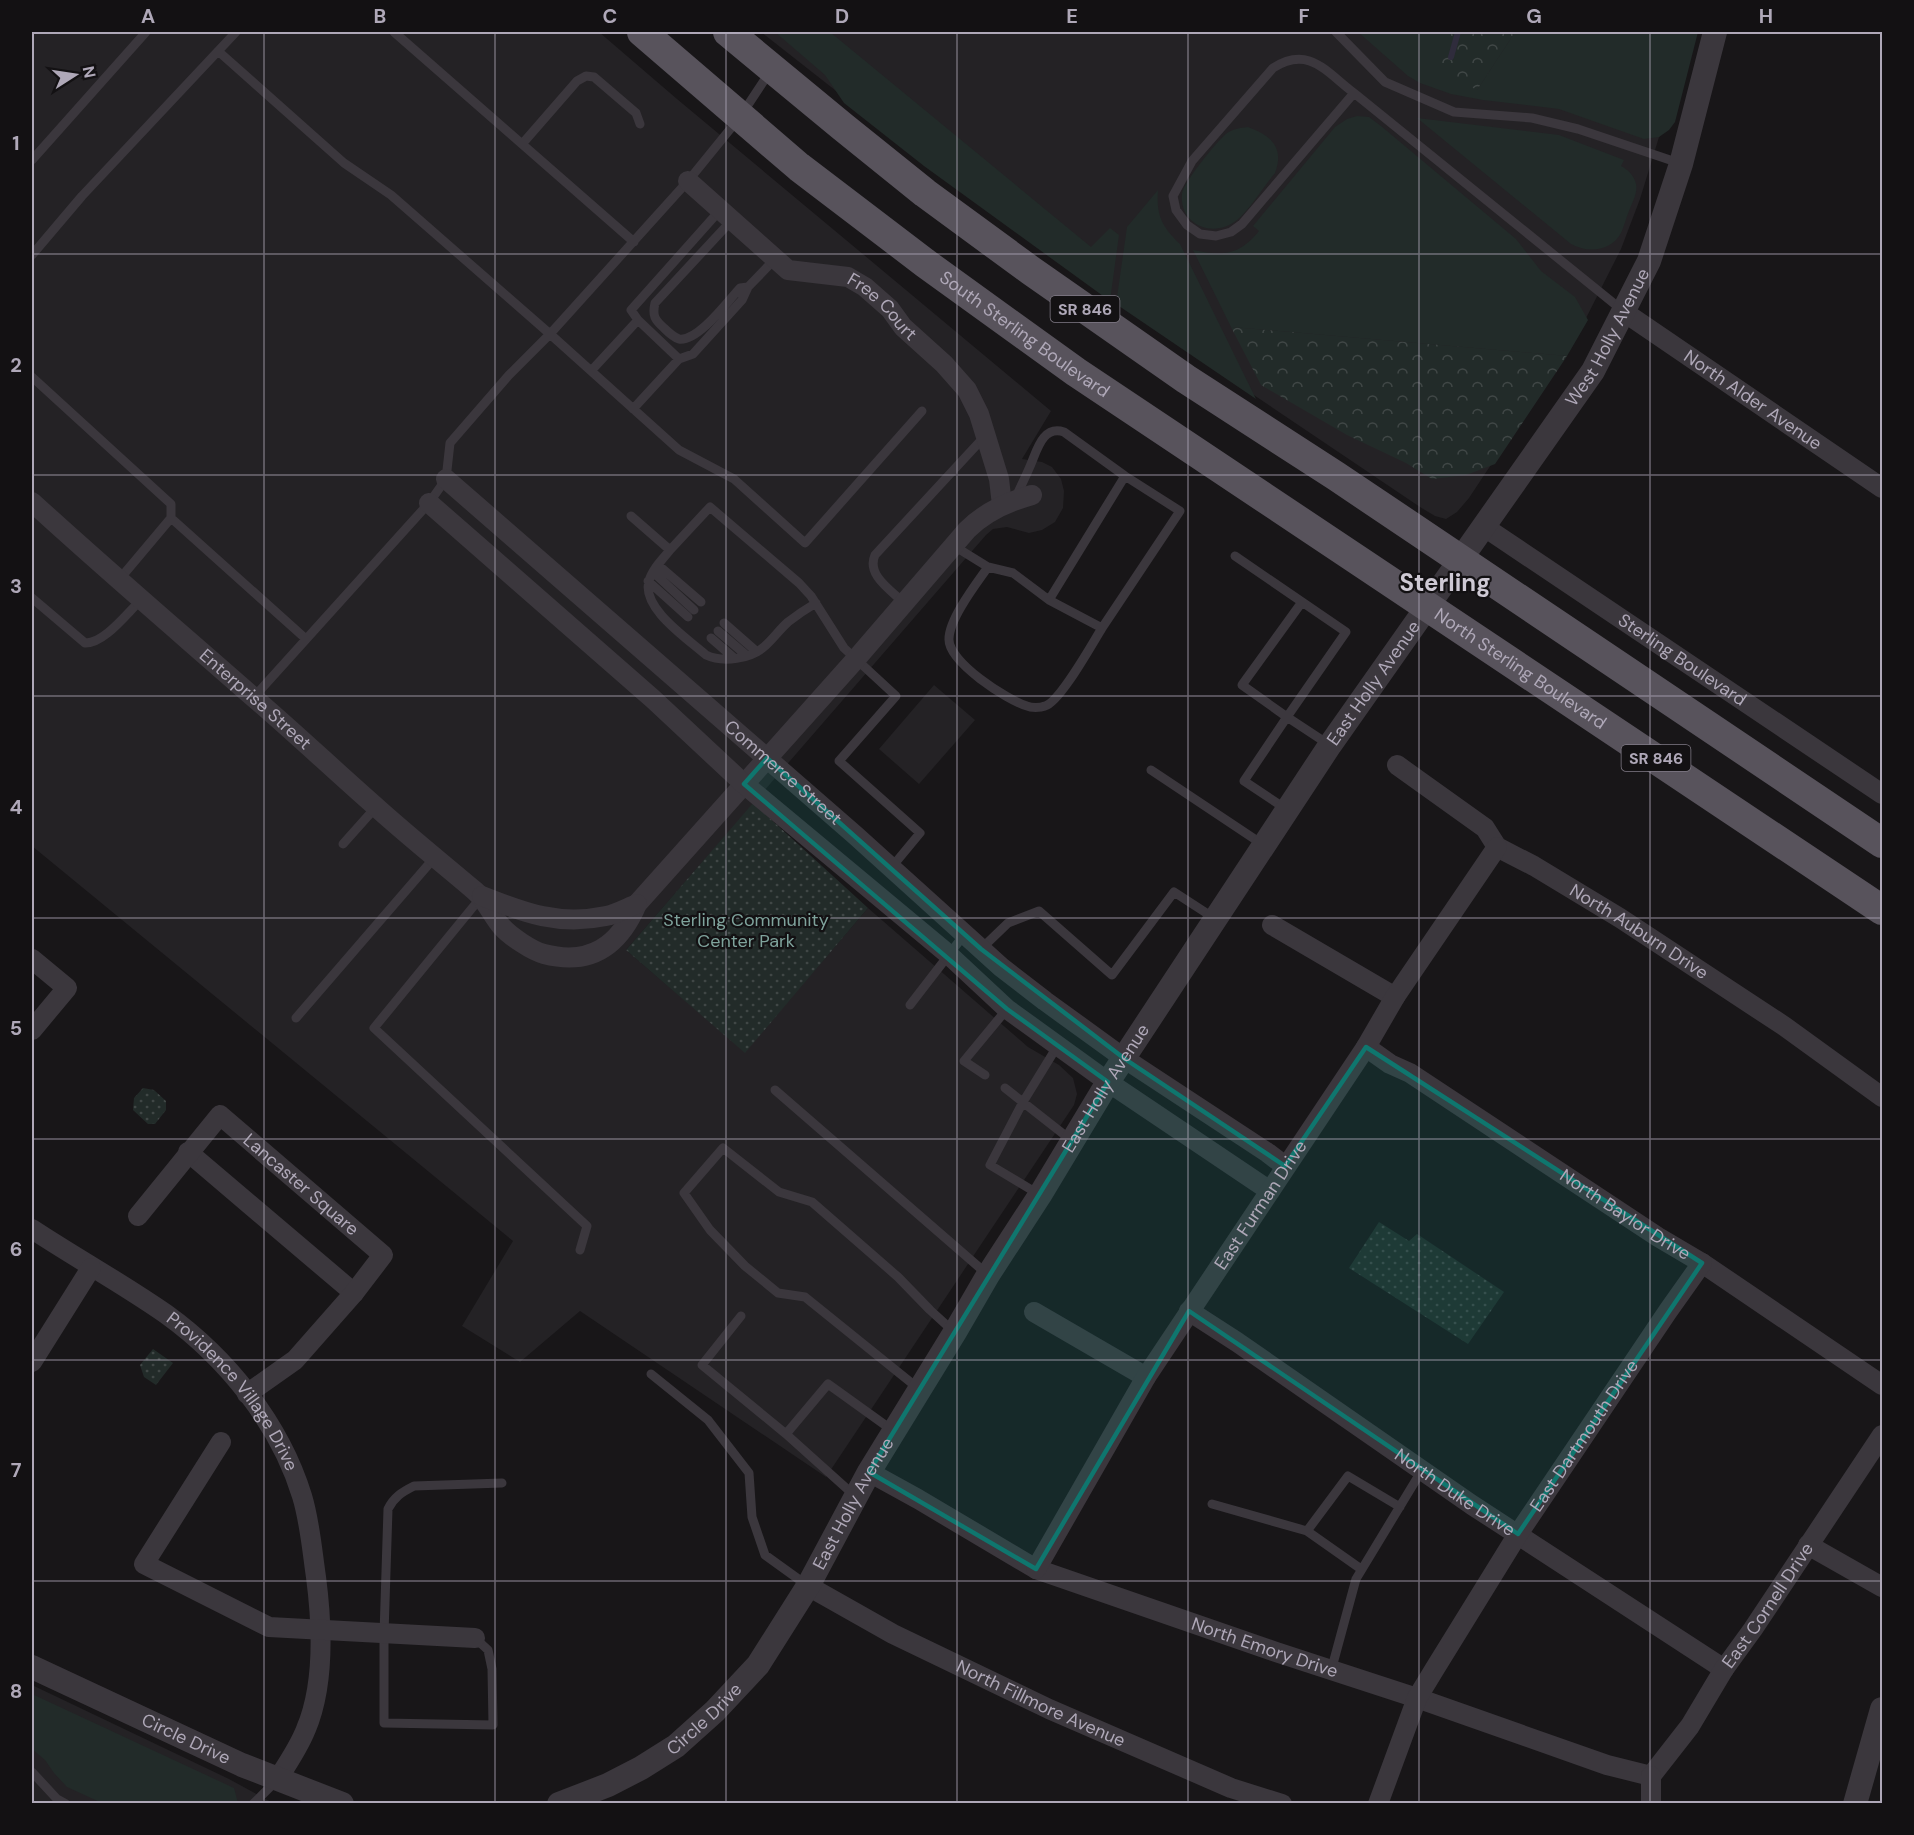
<svg xmlns="http://www.w3.org/2000/svg" width="1914" height="1835" font-family="'DM Sans',sans-serif">
	<style>
		.built { fill: #242225 }
		.grass { fill: #222b29 }
		.forest { fill: url(#forest-crowns) }
		.park { fill: url(#park-dots) }
		.lines { fill: none; stroke-linecap: round; stroke-linejoin: round }
		.stream { stroke: #2f2c3c; stroke-width: 6 }
		.service { stroke: #3b373d; stroke-width: 9 }
		.minor { stroke: #3b373d; stroke-width: 20 }
		.tertiary { stroke: #3b373d; stroke-width: 24 }
		.primary { stroke: #58535c; stroke-width: 30 }
		.marked { fill: #0f766e; fill-opacity: 0.2; stroke: #0f766e; stroke-width: 4.5; stroke-linejoin: round }
		.grid { fill: none; stroke: #afa8b8; stroke-width: 1.5; stroke-opacity: 0.55 }
		.labels { text-anchor: middle; stroke-width: 4.5; stroke-linejoin: round; paint-order: stroke }
		.shield { fill: #131113; stroke: #807b86; stroke-width: 1.5 }
		.shield-label { font-size: 16px; font-weight: bold; fill: #afa8b8 }
		.street-label { font-size: 18px; fill: #afa8b8; stroke: #131113 }
		.park-label { font-size: 18px; fill: #7fa39c; stroke: #131113 }
		.district-label { font-size: 24px; font-weight: bold; fill: #cec9d4; stroke: #131113 }
		.neatline { fill: none; stroke: #afa8b8; stroke-width: 2 }
		.grid-label { font-size: 20px; text-anchor: middle; font-weight: bold; fill: #afa8b8 }
	</style>
	<defs>
		<pattern id="forest-crowns" width="20" height="18" patternUnits="userSpaceOnUse" patternTransform="scale(1.5)"><rect width="20" height="18" fill="#222b29"/><path d="M2 6a3 3 0 1 1 6 0M12 15a3 3 0 1 1 6 0" fill="none" stroke="#404746"/></pattern>
		<pattern id="park-dots" width="8" height="8" patternUnits="userSpaceOnUse" patternTransform="scale(1.5)"><rect width="8" height="8" fill="#222b29"/><path d="M2 2h.1M6 6h.1" fill="none" stroke="#404746" stroke-width="1.8" stroke-linecap="round"/></pattern>
	</defs>
	<rect width="100%" height="100%" fill="#181618"/>
	<!-- built -->
	<path class="built" d="M 32,32 L 599,32 L 677,99 L 1051,411 L 1022,459 L 1042,462 L 1052,467 L 1061,479 L 1064,491 L 1063,508 L 1055,522 L 1042,530 L 1029,533 L 1007,527 L 993,529 L 986,535 L 626,950 L 745,1052 L 868,908 L 1028,1047 L 1059,1065 L 1073,1078 L 1077,1094 L 1074,1105 L 826,1477 L 580,1311 L 520,1362 L 462,1326 L 513,1241 L 32,846 Z
		M 761,32 L 1687,32 L 1667,111 L 1640,199 L 1621,249 L 1580,330 L 1469,498 L 1457,512 L 1446,519 L 1435,516 L 1420,507 L 1126,309 L 952,182 Z
		M 934,685 L 975,720 L 919,784 L 879,749 Z
		M 32,1685 L 229,1779 L 273,1803 L 32,1804 Z"/>
	<!-- grass -->
	<path class="grass" d="M 775,32 L 830,32 L 1091,247 L 1110,228 L 1119,235 L 1110,301 L 924,166 L 844,103 L 825,75 Z
		M 1358,32 L 1450,32 L 1477,90 L 1515,32 L 1698,32 L 1675,122 L 1669,130 L 1659,137 L 1644,139 L 1559,109 L 1483,100 L 1451,94 L 1420,83 L 1408,76 Z
		M 1357,116 L 1369,117 L 1381,126 L 1516,239 L 1541,271 L 1575,297 L 1588,320 L 1567,356 L 1231,327 L 1193,250 C 1222,256 1239,256 1259,231 L 1253,226 L 1335,127 L 1347,119 Z
		M 1417,118 L 1559,135 L 1624,160 L 1621,166 C 1628,170 1634,175 1636,184 C 1638,193 1632,203 1629,211 C 1626,218 1624,227 1621,233 C 1611,252 1587,253 1571,244 Z
		M 1248,127 C 1270,135 1285,147 1275,173 C 1263,187 1250,209 1237,220 C 1214,239 1179,225 1182,194 C 1183,183 1217,141 1226,134 C 1232,129 1240,128 1248,127 Z
		M 1158,190 C 1156,215 1162,227 1180,244 L 1256,399 L 1116,304 L 1127,227 Z
		M 32,1694 L 234,1788 L 238,1803 L 102,1803 L 67,1787 L 54,1773 L 45,1760 L 32,1749 Z"/>
	<!-- forest -->
	<path class="forest" d="M 1450,32 L 1515,32 L 1477,90 L 1431,66 Z
		M 1231,327 L 1567,356 L 1495,464 L 1466,475 L 1432,479 L 1406,463 L 1347,435 L 1261,385 Z"/>
	<!-- park -->
	<path class="park" d="M 753,803 L 868,908 L 745,1053 L 626,950 Z
		M 143,1088 L 154,1090 L 166,1101 L 166,1110 L 155,1124 L 148,1124 L 133,1110 L 134,1098 Z
		M 1379,1222 L 1409,1241 L 1417,1234 L 1504,1292 L 1468,1344 L 1349,1268 Z
		M 153,1349 L 173,1363 L 156,1385 L 144,1377 L 140,1365 Z"/>
	<g class="lines">
		<!-- stream -->
		<path class="stream" d="M 1451,57 L 1458,32"/>
		<!-- service -->
		<path class="service" d="M 394,32 L 634,242
			M 1336,32 L 1385,82 L 1454,112 L 1532,118 L 1578,129 L 1679,163
			M 218,51 L 344,163 L 391,195 L 550,334 L 679,450 L 734,479 L 805,543 L 922,411
			M 1354,93 L 1242,224 L 1231,232 L 1216,236 L 1200,234 L 1187,225 L 1176,210 L 1173,196 L 1192,161 L 1273,68 C 1309,45 1326,72 1354,93 L 1622,310
			M 523,143 L 577,81 L 586,76 L 594,77 L 636,113 L 640,124
			M 32,160 L 146,32
			M 732,220 L 655,303 C 652,316 655,320 664,328 C 668,332 673,337 679,339 C 698,342 728,301 740,288 L 748,287
			M 32,255 L 82,196 L 236,32
			M 638,320 L 679,359
			M 591,371 L 638,320 L 631,310 L 721,209
			M 32,377 L 171,504 L 171,518 L 118,581
			M 633,409 L 679,359 L 693,354 L 742,300 L 748,287 L 775,259
			M 631,516 L 670,550 L 710,507 L 799,583 L 811,596 L 844,648 L 896,696 L 839,761 L 920,833 L 891,868
			M 171,518 L 306,639
			M 954,546 L 988,567 L 1013,573 L 1049,600 L 1102,628 L 1180,511 L 1125,476 L 1064,432 C 1043,425 1037,450 1031,464 C 1026,476 1020,488 1015,499
			M 670,550 C 663,559 652,569 649,581 C 641,608 688,639 706,655 C 723,663 751,659 765,646 C 773,639 780,629 788,622 C 797,615 806,609 816,603
			M 1235,556 L 1346,632 L 1287,717 L 1328,744
			M 658,565 L 701,602
			M 988,567 C 976,584 949,619 949,639 C 948,662 1007,700 1027,706 C 1031,708 1040,708 1045,706 C 1060,702 1092,644 1102,628
			M 653,572 L 694,610
			M 648,581 L 688,617
			M 32,598 L 85,643 C 104,644 127,613 141,600
			M 1049,600 L 1125,476
			M 904,603 C 891,590 866,575 875,555 L 985,436
			M 724,623 L 757,652
			M 718,631 L 746,655
			M 711,638 L 734,658
			M 254,697 L 429,503 L 446,479 L 450,443 L 509,375 L 550,334 L 688,181 L 740,117 L 769,73
			M 1151,770 L 1262,844
			M 1286,809 L 1244,781 L 1287,717 L 1242,685 L 1302,602
			M 343,844 L 376,807
			M 482,896 L 374,1028 L 587,1226 L 580,1250
			M 981,949 L 1008,923 L 1039,911 L 1112,975 L 1174,892 L 1214,918
			M 910,1005 L 964,935
			M 296,1018 L 435,857
			M 985,1075 L 964,1061 L 1007,1009
			M 1005,1088 L 1071,1140
			M 775,1090 L 988,1275
			M 1040,1195 L 990,1165 L 1023,1102 L 1058,1045
			M 741,1316 L 702,1365 L 786,1434 L 828,1384 L 892,1430
			M 651,1374 L 708,1420 L 749,1473 L 752,1517 L 765,1555 L 808,1586
			M 919,1389 L 805,1297 L 778,1293 L 745,1266 L 710,1230 L 684,1193 L 723,1148 L 779,1192 L 812,1202 L 898,1277 L 930,1310 L 953,1331
			M 786,1434 L 855,1496
			M 1212,1504 L 1307,1531
			M 1361,1569 L 1307,1531 L 1348,1476 L 1400,1507
			M 475,1638 L 488,1650 L 492,1669 L 493,1725 L 384,1723 L 384,1634 L 388,1509 C 394,1497 402,1492 414,1486 L 502,1483
			M 1331,1671 L 1356,1579 L 1422,1470
			M 32,1772 L 57,1799 L 66,1804
			M 253,1804 L 277,1780"/>
		<!-- minor -->
		<g class="minor">
			<path id="s1" d="M 688,181 L 788,270 L 848,277 L 865,287 L 890,309 L 903,327 L 944,364 L 967,390 L 979,414 L 999,479 L 1002,505"/>
			<path id="s2" d="M 1624,312 L 1882,488"/>
			<path id="s3" d="M 446,479 L 855,835 L 1001,967 L 1045,1001 L 1125,1059 L 1268,1153 L 1285,1166"/>
			<path id="s4" d="M 32,502 C 104,568 179,632 253,697 C 294,732 334,770 375,806 C 407,835 442,863 475,891 C 487,901 492,916 502,927 C 510,936 532,951 544,954 C 590,966 619,946 637,904 L 856,659 L 967,530 C 985,512 1007,502 1032,495"/>
			<path d="M 429,503 L 653,699 L 744,784 L 948,954 L 1007,1009 L 1108,1082 L 1270,1191"/>
			<path id="s5" d="M 1483,526 L 1882,794"/>
			<path id="s6" d="M 1397,765 L 1485,828 L 1497,847 L 1534,866 L 1620,918 L 1784,1026 L 1882,1097"/>
			<path d="M 482,896 C 525,913 559,926 606,916 C 616,914 627,908 637,904"/>
			<path d="M 1272,925 L 1395,997"/>
			<path d="M 32,959 L 67,988 L 32,1030"/>
			<path id="s7" d="M 1366,1047 L 1390,1064 L 1410,1073 L 1658,1237 L 1702,1263 L 1882,1385"/>
			<path d="M 188,1152 L 354,1293"/>
			<path id="s8" d="M 138,1216 L 220,1115 L 383,1255 L 354,1293 L 295,1360 L 247,1394"/>
			<path id="s9" d="M 32,1229 C 76,1258 123,1284 166,1314 C 227,1358 280,1424 302,1496 C 310,1522 312,1550 316,1577 C 322,1623 325,1684 306,1729 C 299,1747 288,1763 277,1780"/>
			<path id="s10" d="M 1189,1311 L 1237,1342 L 1472,1505 L 1724,1669"/>
			<path d="M 1034,1312 L 1146,1377"/>
			<path d="M 32,1362 L 91,1268"/>
			<path d="M 221,1442 L 144,1564 L 269,1627 L 475,1638"/>
			<path id="s11" d="M 869,1472 L 918,1499 L 1036,1569 L 1276,1652 L 1417,1698 L 1607,1765 L 1651,1776"/>
			<path d="M 1808,1545 L 1882,1587"/>
			<path id="s12" d="M 1036,1569 L 1146,1377 L 1366,1047 L 1395,997 L 1497,847"/>
			<path id="s13" d="M 808,1586 L 893,1634 L 1049,1709 L 1231,1788 L 1282,1804"/>
			<path id="s14" d="M 1651,1776 L 1690,1726 L 1724,1669 L 1753,1629 L 1882,1435"/>
			<path id="s15" d="M 1378,1804 L 1417,1698 L 1434,1670 L 1518,1534 L 1668,1311 L 1702,1263"/>
			<path d="M 1651,1804 L 1651,1776"/>
		</g>
		<!-- tertiary -->
		<g class="tertiary">
			<path id="s16" d="M 32,1667 L 242,1765 L 342,1804"/>
			<path id="s17" d="M 559,1804 L 608,1785 L 641,1768 L 676,1746 L 715,1711 L 758,1665 L 808,1586 L 869,1472 L 955,1332 L 988,1275 L 1040,1195 L 1108,1082 L 1330,745 L 1593,371 L 1649,261 L 1681,164 L 1715,32"/>
			<path d="M 1855,1804 L 1882,1709"/>
		</g>
		<!-- primary -->
		<g class="primary">
			<path id="s18" d="M 642,32 L 799,167 L 925,263 L 1076,372 L 1882,910"/>
			<path d="M 728,32 L 843,127 L 925,193 L 1030,270 L 1186,379 L 1336,476 L 1882,843"/>
		</g>
	</g>
	<!-- marked area -->
	<path class="marked" d="M 767,758 L 981,949 L 1125,1059 L 1285,1166 L 1366,1047 L 1702,1263 L 1518,1534 L 1189,1311 L 1036,1569 L 869,1472 L 1108,1082 L 1007,1009 L 744,784 Z"/>
	<!-- grid -->
	<path class="grid" d="M 264,32 L 264,1804M 495,32 L 495,1804M 726,32 L 726,1804M 957,32 L 957,1804M 1188,32 L 1188,1804M 1419,32 L 1419,1804M 1650,32 L 1650,1804M 32,254 L 1882,254M 32,475 L 1882,475M 32,696 L 1882,696M 32,918 L 1882,918M 32,1139 L 1882,1139M 32,1360 L 1882,1360M 32,1581 L 1882,1581"/>
	<g class="labels">
		<!-- shield labels -->
		<g class="shield">
			<rect x="1050.5" y="296" width="69" height="26" rx="4.5"/>
			<rect x="1621.5" y="745" width="69" height="26" rx="4.5"/>
		</g>
		<g class="shield-label">
			<text x="1085" y="315">SR 846</text>
			<text x="1656" y="764">SR 846</text>
		</g>
		<!-- street labels -->
		<g class="street-label">
			<text dy="6" stroke="none"><textPath href="#s1" startOffset="240">Free Court</textPath></text>
			<text dy="6" stroke="none"><textPath href="#s18" startOffset="488">South Sterling Boulevard</textPath></text>
			<text dy="6" stroke="none"><textPath href="#s17" startOffset="1824">West Holly Avenue</textPath></text>
			<text dy="6" stroke="none"><textPath href="#s2" startOffset="156">North Alder Avenue</textPath></text>
			<text dy="6" stroke="none"><textPath href="#s5" startOffset="240">Sterling Boulevard</textPath></text>
			<text dy="6" stroke="none"><textPath href="#s18" startOffset="1086">North Sterling Boulevard</textPath></text>
			<text dy="6" stroke="none"><textPath href="#s17" startOffset="1406">East Holly Avenue</textPath></text>
			<text dy="6" stroke="none"><textPath href="#s4" startOffset="298">Enterprise Street</textPath></text>
			<text dy="6" stroke="none"><textPath href="#s3" startOffset="447">Commerce Street</textPath></text>
			<text dy="6" stroke="none"><textPath href="#s6" startOffset="296">North Auburn Drive</textPath></text>
			<text dy="6" stroke="none"><textPath href="#s17" startOffset="920">East Holly Avenue</textPath></text>
			<text dy="6" stroke="none"><textPath href="#s8" startOffset="237">Lancaster Square</textPath></text>
			<text dy="6" stroke="none"><textPath href="#s12" startOffset="428">East Furman Drive</textPath></text>
			<text dy="6" stroke="none"><textPath href="#s7" startOffset="309">North Baylor Drive</textPath></text>
			<text dy="6" stroke="none"><textPath href="#s9" startOffset="262">Providence Village Drive</textPath></text>
			<text dy="6" stroke="none"><textPath href="#s15" startOffset="424">East Dartmouth Drive</textPath></text>
			<text dy="6" stroke="none"><textPath href="#s10" startOffset="322">North Duke Drive</textPath></text>
			<text dy="6" stroke="none"><textPath href="#s17" startOffset="434">East Holly Avenue</textPath></text>
			<text dy="6" stroke="none"><textPath href="#s14" startOffset="207">East Cornell Drive</textPath></text>
			<text dy="6" stroke="none"><textPath href="#s11" startOffset="435">North Emory Drive</textPath></text>
			<text dy="6" stroke="none"><textPath href="#s13" startOffset="261">North Fillmore Avenue</textPath></text>
			<text dy="6" stroke="none"><textPath href="#s17" startOffset="170">Circle Drive</textPath></text>
			<text dy="6" stroke="none"><textPath href="#s16" startOffset="170">Circle Drive</textPath></text>
		</g>
		<!-- park labels -->
		<g class="park-label">
			<text x="746" y="926">Sterling Community<tspan x="746" dy="21">Center Park</tspan></text>
		</g>
		<!-- district labels -->
		<g class="district-label">
			<text x="1445" y="591">Sterling</text>
		</g>
	</g>
	<!-- border -->
	<rect width="1914" height="1835" fill="none" stroke="#131113" stroke-width="66"/>
	<!-- north arrow -->
	<g transform="translate(75 75) rotate(78)" stroke="#131113" stroke-width="4.5" paint-order="stroke">
	<path d="M0-4.5L10 22L0 15L-10 22Z" fill="#afa8b8"/>
	<text y="-9" font-size="16" font-weight="bold" text-anchor="middle" fill="#afa8b8">N</text>
	</g>
	<rect x="33" y="33" width="1848" height="1769" class="neatline"/>
	<g class="grid-label">
		<text x="148" y="23">A</text>
		<text x="380" y="23">B</text>
		<text x="610" y="23">C</text>
		<text x="842" y="23">D</text>
		<text x="1072" y="23">E</text>
		<text x="1304" y="23">F</text>
		<text x="1534" y="23">G</text>
		<text x="1766" y="23">H</text>
		<text x="16" y="150">1</text>
		<text x="16" y="372">2</text>
		<text x="16" y="593">3</text>
		<text x="16" y="814">4</text>
		<text x="16" y="1035">5</text>
		<text x="16" y="1256">6</text>
		<text x="16" y="1477">7</text>
		<text x="16" y="1698">8</text>
	</g>
</svg>
